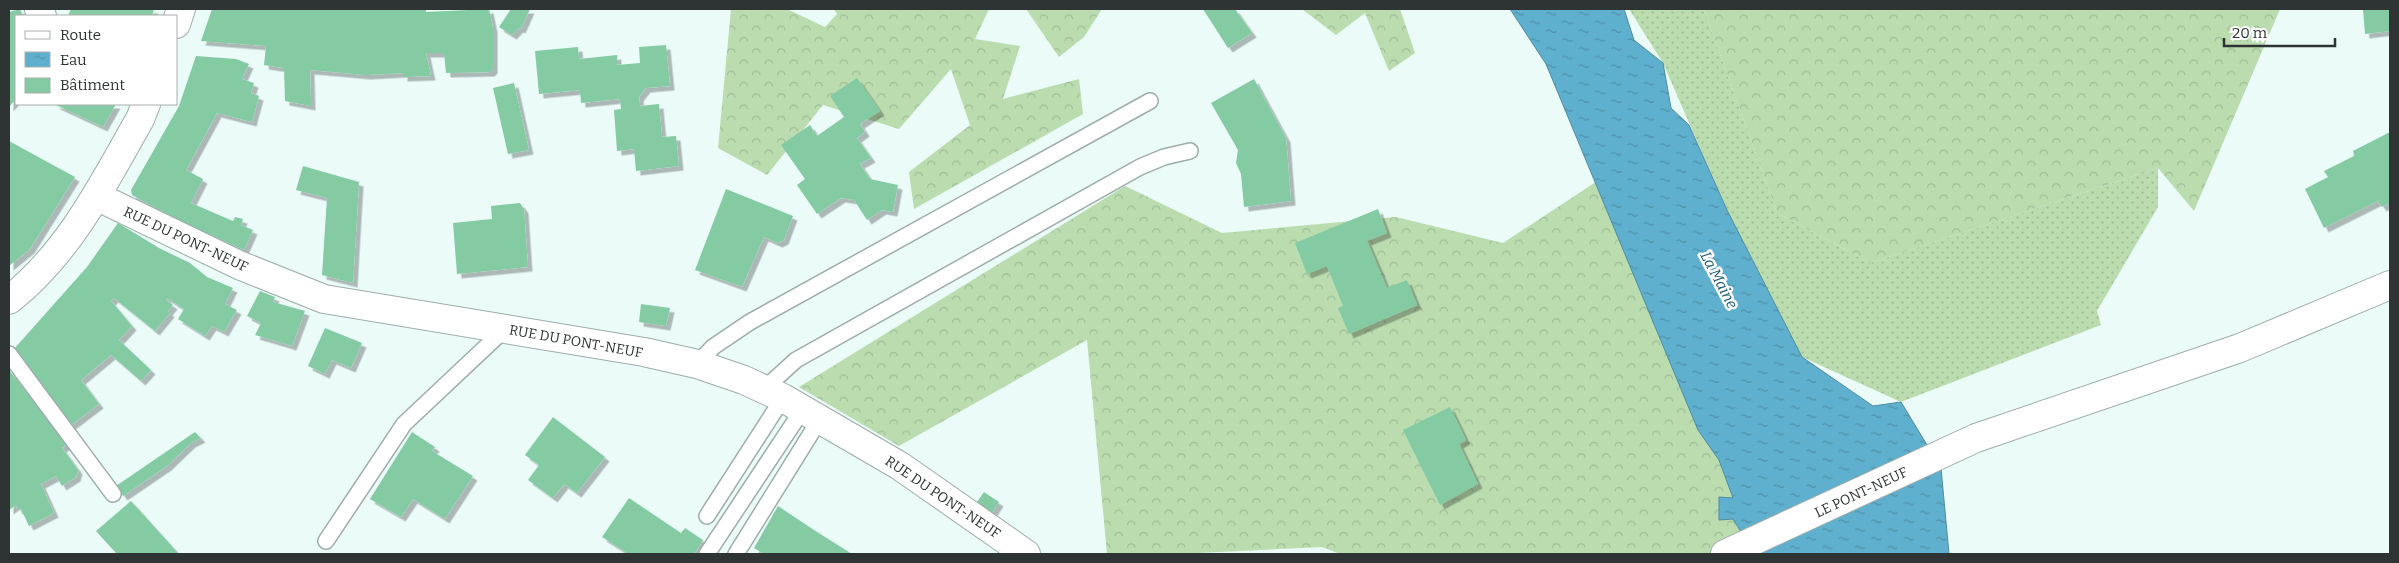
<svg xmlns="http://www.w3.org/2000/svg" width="2399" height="563" font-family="Bitter,serif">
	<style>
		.grass { fill: url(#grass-dots) }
		.forest { fill: url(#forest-crowns) }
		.water { fill: url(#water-ripples); stroke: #508ba0 }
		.building { fill: #84cba4; filter: url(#shadow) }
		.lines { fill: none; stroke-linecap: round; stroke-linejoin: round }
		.lane-casing { stroke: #9dadaa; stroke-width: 18 }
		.street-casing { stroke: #9dadaa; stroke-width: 30 }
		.lane { stroke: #fff; stroke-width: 15 }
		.street { stroke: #fff; stroke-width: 28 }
		.labels { text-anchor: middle; stroke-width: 5; stroke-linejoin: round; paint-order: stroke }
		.street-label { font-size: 14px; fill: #2e3433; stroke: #fff }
		.water-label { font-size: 15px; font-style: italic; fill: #1a5a70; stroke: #fff }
	</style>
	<defs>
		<pattern id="grass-dots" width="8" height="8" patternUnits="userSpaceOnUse" patternTransform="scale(1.25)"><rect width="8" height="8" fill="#badcaf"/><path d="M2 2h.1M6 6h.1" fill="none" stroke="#a0bd97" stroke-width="1.8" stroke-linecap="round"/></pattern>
		<pattern id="forest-crowns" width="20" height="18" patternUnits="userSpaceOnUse" patternTransform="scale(1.25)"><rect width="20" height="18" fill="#badcaf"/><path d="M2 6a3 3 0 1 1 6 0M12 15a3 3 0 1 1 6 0" fill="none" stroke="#a0bd97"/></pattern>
		<pattern id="water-ripples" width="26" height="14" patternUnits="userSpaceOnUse" patternTransform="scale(1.25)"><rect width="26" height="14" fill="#5fb0ce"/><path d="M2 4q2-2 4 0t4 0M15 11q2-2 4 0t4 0" fill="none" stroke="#4f90a8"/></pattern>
		<filter id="shadow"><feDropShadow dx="4.5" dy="4.5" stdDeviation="0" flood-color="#0004"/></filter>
	</defs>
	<rect width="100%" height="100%" fill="#eafbf8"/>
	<!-- grass -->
	<path class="grass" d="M 1629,9 L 1704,9 L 1777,213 L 1870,263 L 2158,168 L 2158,207 L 2097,311 L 2101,325 L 1901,402 L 1802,357 L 1727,210 L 1663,63 Z"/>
	<!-- forest -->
	<path class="forest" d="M 731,9 L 787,9 L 825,27 L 837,14 L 834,9 L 989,9 L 975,39 L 1020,46 L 1003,99 L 1079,79 L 1083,114 L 914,209 L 909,172 L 970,125 L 951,69 L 899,129 L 823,105 L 767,175 L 718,148 Z
		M 1026,9 L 1102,9 L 1084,37 L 1059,57 Z
		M 1302,9 L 1400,9 L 1415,53 L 1389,71 L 1365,13 L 1336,35 Z
		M 1704,9 L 2280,9 L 2194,211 L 2158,168 L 1870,263 L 1777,213 Z
		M 1620,166 L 1816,554 L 1340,554 L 1322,547 L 1177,554 L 1107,554 L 1087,340 L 899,446 L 799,387 L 1125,186 L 1222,233 L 1396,217 L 1503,243 Z"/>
	<!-- water -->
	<path class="water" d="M 1510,9 L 1624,9 L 1634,40 L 1663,63 L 1671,108 L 1689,125 L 1727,210 L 1802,357 L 1873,406 L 1901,402 L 1941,468 L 1949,554 L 1755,554 L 1733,519 L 1719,520 L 1719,497 L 1733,498 L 1719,460 L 1698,430 L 1546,64 Z"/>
	<!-- building -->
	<path class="building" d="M 20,9 L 23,16 L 16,16 L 16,99 L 9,107 L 9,12 Z
		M 71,9 L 154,9 L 152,16 L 68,16 Z
		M 212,9 L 426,10 L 426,12 L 489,9 L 493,28 L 493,69 L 490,72 L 446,73 L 444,53 L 426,53 L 431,76 L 403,77 L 403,73 L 366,75 L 310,70 L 311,106 L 285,101 L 284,68 L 264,65 L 266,46 L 201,41 Z
		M 511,9 L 530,9 L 521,29 L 519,28 L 512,35 L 499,27 Z
		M 1203,9 L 1235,9 L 1252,33 L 1228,48 Z
		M 2363,9 L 2390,9 L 2390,31 L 2365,34 Z
		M 666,45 L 670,86 L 646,88 L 639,97 L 640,106 L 659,104 L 662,137 L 676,136 L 679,166 L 636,171 L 634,149 L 617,151 L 614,110 L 621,109 L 620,99 L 581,103 L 580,90 L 539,94 L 535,51 L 578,47 L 579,59 L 617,55 L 617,65 L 640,63 L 639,47 Z
		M 196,56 L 236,59 L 249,64 L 242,79 L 254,83 L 251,93 L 259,96 L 252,122 L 217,113 L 186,170 L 203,179 L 191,203 L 233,221 L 235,217 L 243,219 L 241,225 L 253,230 L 244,250 L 174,218 L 132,195 L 131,190 L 179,106 Z
		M 857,78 L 880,111 L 860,124 L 865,132 L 857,138 L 871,158 L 860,164 L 870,179 L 898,185 L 893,212 L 882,210 L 867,220 L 854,200 L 841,198 L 817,214 L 797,185 L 805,179 L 781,145 L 810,125 L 817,136 L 844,117 L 830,96 Z
		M 1254,79 L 1286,138 L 1291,201 L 1244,207 L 1241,174 L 1236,163 L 1238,150 L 1211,103 Z
		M 514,83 L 529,150 L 508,154 L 493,88 Z
		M 54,104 L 116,104 L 103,127 Z
		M 2390,132 L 2390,203 L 2382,207 L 2378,201 L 2324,228 L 2305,189 L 2328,177 L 2324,171 L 2354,156 L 2353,151 Z
		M 9,141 L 75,177 L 30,249 L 9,266 Z
		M 303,166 L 359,182 L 353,283 L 322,275 L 327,198 L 296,190 Z
		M 726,189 L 793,216 L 784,240 L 778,243 L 764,237 L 742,287 L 695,270 Z
		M 520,203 L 524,209 L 528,267 L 457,274 L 453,223 L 492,219 L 491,206 Z
		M 1378,209 L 1387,233 L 1367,241 L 1387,288 L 1407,280 L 1417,305 L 1349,334 L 1338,308 L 1343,306 L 1327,266 L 1307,274 L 1295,243 Z
		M 118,223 L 159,248 L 190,263 L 207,277 L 233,288 L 225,304 L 237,310 L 224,332 L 212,326 L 205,336 L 178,319 L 184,309 L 167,298 L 166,300 L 173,305 L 168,311 L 170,313 L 155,331 L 114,298 L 111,301 L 132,326 L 119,340 L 151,370 L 141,381 L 111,355 L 81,380 L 99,404 L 70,426 L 14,349 L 87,267 Z
		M 260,291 L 275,297 L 273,302 L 305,311 L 292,346 L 255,335 L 261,323 L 247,316 Z
		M 641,304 L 670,308 L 666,326 L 639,322 Z
		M 325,328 L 362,343 L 351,368 L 332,360 L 325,374 L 308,366 Z
		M 9,370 L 67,444 L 62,448 L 78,470 L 76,477 L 62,486 L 56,476 L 41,484 L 54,513 L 29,526 L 21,509 L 18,510 L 16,505 L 9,510 Z
		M 1450,407 L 1466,440 L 1459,444 L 1478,484 L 1440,505 L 1403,430 Z
		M 553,417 L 605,457 L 577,493 L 564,484 L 553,498 L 528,480 L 539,465 L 525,455 Z
		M 195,432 L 201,438 L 191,443 L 167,466 L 123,496 L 116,486 Z
		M 412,432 L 435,447 L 432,451 L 473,476 L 445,519 L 413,499 L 401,517 L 370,499 Z
		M 984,492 L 999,502 L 992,513 L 977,502 Z
		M 629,498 L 681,533 L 685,528 L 703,540 L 694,554 L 629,554 L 602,537 Z
		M 131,501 L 178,553 L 117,554 L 96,531 Z
		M 778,506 L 814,530 L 852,554 L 764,554 L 754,548 Z"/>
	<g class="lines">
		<defs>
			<path id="lane" d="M 9,354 L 113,494
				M 697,364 L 713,347 L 750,322 L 1150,101
				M 764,389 L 796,360 L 1140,167 L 1164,157 L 1190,151
				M 707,516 L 783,398
				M 326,541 L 404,424 L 505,329
				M 707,554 L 803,409
				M 736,554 L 820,419"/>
			<path id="street" d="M 39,9 L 42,16
				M 176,24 L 181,9
				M 96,196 L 239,265 L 324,299 L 644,352 L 697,364 L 744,380 L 783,398 L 900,466 L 1026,554
				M 9,300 C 69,253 103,184 140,119 L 146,104
				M 1725,554 L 1976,438 L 2240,348 L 2390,285"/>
		</defs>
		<!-- lane casing -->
		<use href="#lane" class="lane-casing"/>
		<!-- street casing -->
		<use href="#street" class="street-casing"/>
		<!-- lane -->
		<use href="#lane" class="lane"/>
		<!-- street -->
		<use href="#street" class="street"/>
	</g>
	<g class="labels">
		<!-- street labels -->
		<g class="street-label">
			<text transform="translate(186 239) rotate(25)" y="5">RUE DU PONT-NEUF</text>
			<text transform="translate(576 341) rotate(10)" y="5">RUE DU PONT-NEUF</text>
			<text transform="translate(1861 492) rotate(-25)" y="5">LE PONT-NEUF</text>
			<text transform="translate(943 497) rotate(34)" y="5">RUE DU PONT-NEUF</text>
		</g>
		<!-- water labels -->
		<g class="water-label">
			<text transform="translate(1719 280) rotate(62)" y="5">La Maine</text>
		</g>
	</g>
	<!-- border -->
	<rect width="2399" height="563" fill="none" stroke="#2e3433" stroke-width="20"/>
	<!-- legend -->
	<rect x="15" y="15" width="162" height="90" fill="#ffffff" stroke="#abaead"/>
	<rect x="25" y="31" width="25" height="8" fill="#ffffff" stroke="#abaead"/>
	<text x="60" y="40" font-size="15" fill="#2e3433">Route</text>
	<rect x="25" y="52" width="25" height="15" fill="url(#water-ripples)" stroke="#abaead"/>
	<text x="60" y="65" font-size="15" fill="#2e3433">Eau</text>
	<rect x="25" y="78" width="25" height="15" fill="#84cba4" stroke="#abaead"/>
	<text x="60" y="90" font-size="15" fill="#2e3433">Bâtiment</text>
	<!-- scale -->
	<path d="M2224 38v8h111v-8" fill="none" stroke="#2e3433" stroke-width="2.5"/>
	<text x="2232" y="38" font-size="15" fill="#2e3433" stroke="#ffffff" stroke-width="4" paint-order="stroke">20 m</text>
</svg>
